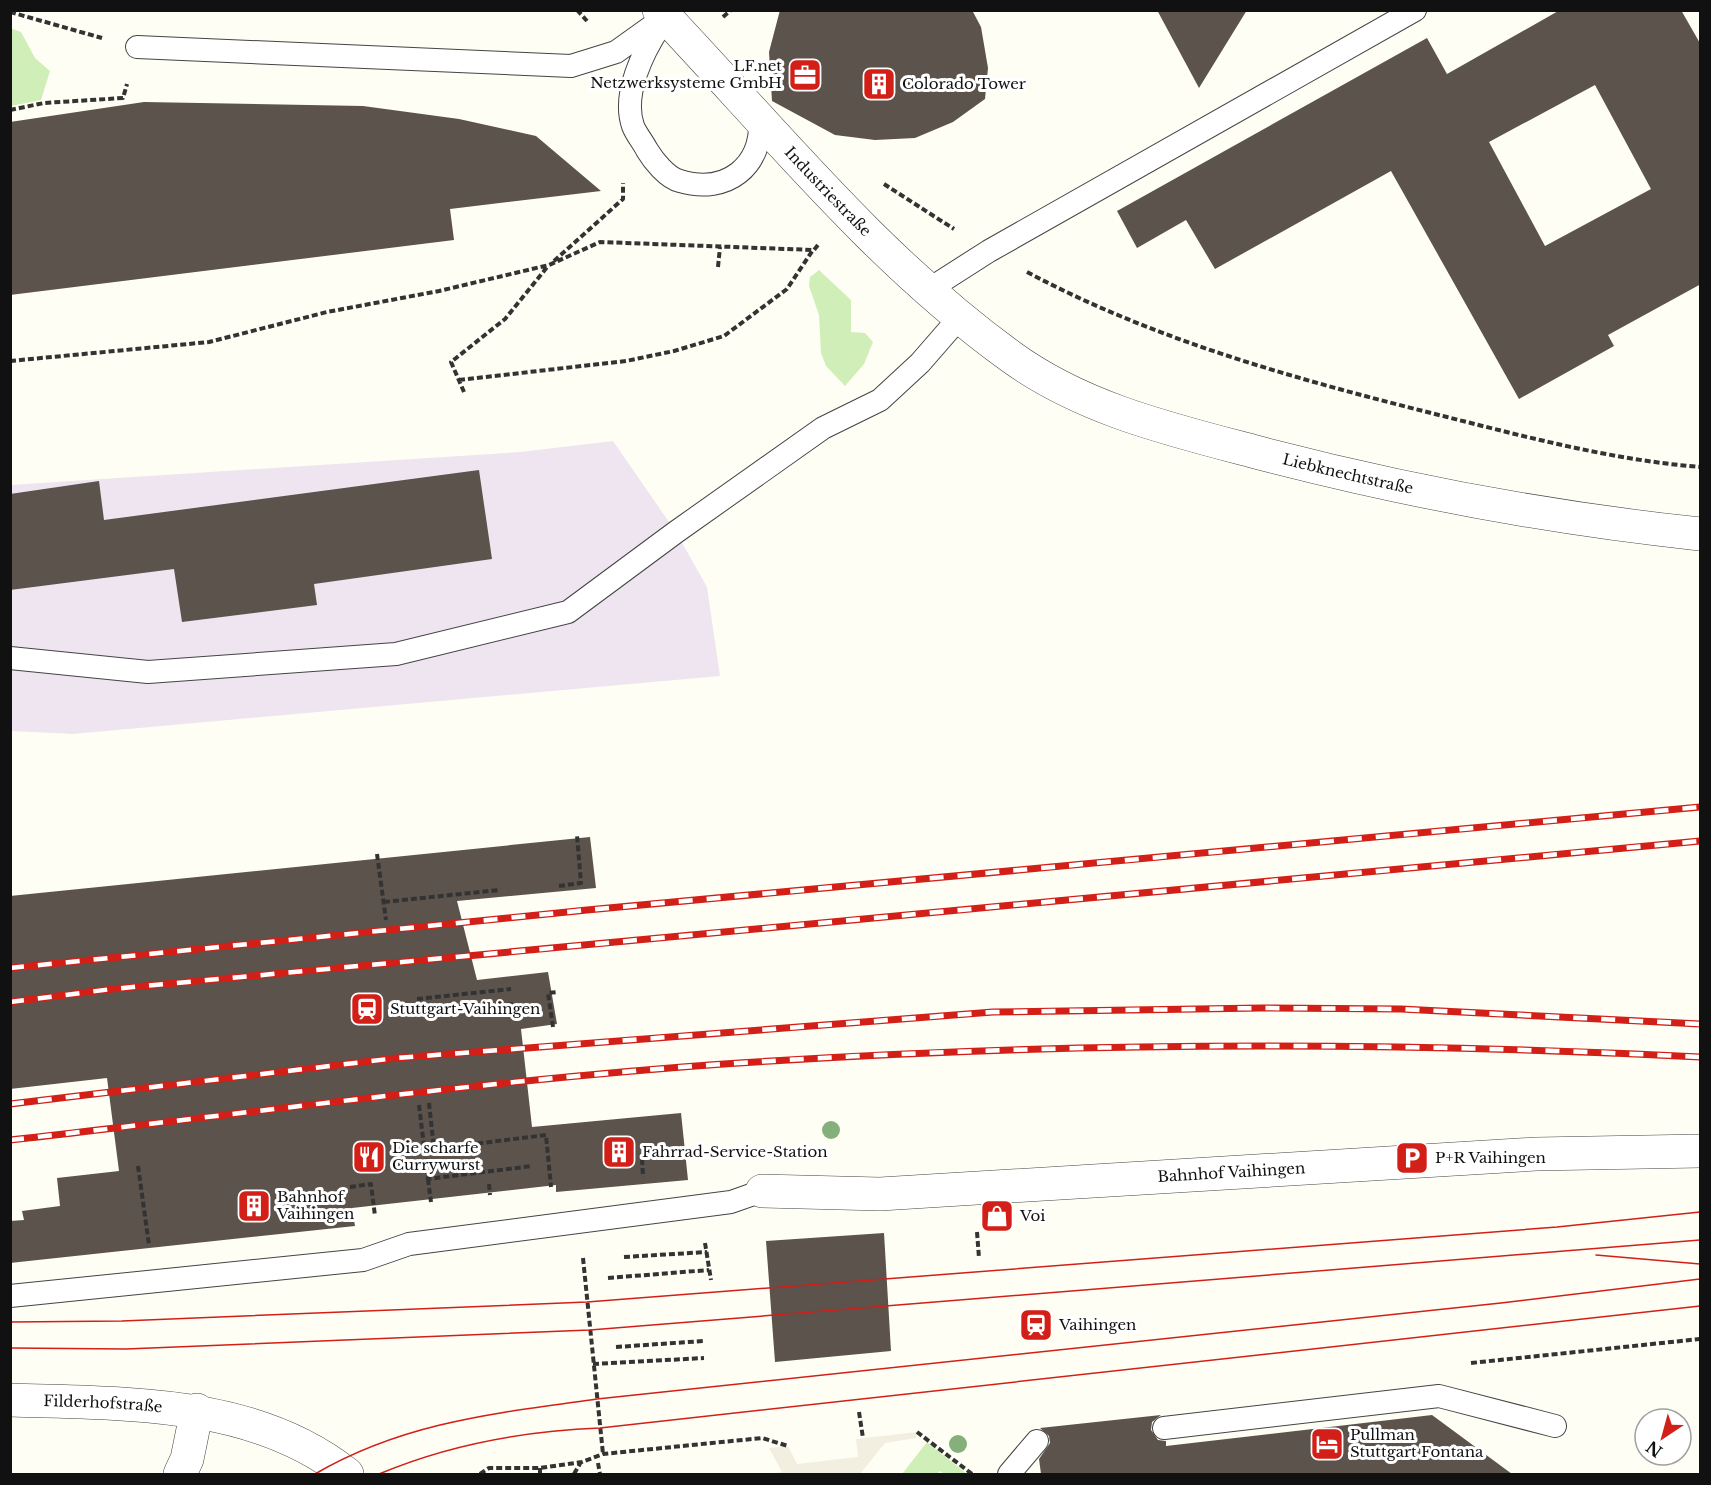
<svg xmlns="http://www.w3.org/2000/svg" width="1711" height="1485" font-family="'Libre Baskerville',serif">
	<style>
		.industrial { fill: #efe5f0 }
		.green { fill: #d0efb8 }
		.plaza { fill: #f2efe0 }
		.building { fill: #5b534c; fill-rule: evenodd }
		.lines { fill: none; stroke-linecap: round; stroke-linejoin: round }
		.service-casing { stroke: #444; stroke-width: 24 }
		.minor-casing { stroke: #444; stroke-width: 34 }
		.tertiary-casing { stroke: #444; stroke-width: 34 }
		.path { stroke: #333; stroke-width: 4; stroke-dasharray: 6 3; stroke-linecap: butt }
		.service { stroke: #fff; stroke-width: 22 }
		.minor { stroke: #fff; stroke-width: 33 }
		.tertiary { stroke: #fff; stroke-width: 33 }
		.tram { stroke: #d21f17; stroke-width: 1.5 }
		.rail-casing { stroke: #d21f17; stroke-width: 7 }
		.rail { stroke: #fff; stroke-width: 4.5; stroke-dasharray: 14; stroke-linecap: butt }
		.tree { fill: #86b07b }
		.labels { text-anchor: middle; stroke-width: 6; stroke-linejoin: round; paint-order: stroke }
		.poi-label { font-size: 15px; fill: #111; stroke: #fff; text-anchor: start }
		.street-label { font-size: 15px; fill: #111; stroke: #fff }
	</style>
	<rect width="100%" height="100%" fill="#fffef4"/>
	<!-- industrial -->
	<path class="industrial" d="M 613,441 L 676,532 L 707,587 L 720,676 L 73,734 L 11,731 L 10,485 L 520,452 Z"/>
	<!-- green -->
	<path class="green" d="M 10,28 L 21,32 L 35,58 L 50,71 L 41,100 L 11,106 Z
		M 819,270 L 851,300 L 851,332 L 865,333 L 873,342 L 864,364 L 845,386 L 826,366 L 821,353 L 819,315 L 809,286 L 810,277 Z
		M 927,1442 L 967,1474 L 944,1474 L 940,1471 L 937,1474 L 902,1474 Z"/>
	<!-- plaza -->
	<path class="plaza" d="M 917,1432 L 916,1438 L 885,1443 L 860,1474 L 766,1474 L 782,1472 L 769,1448 L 788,1446 L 797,1464 L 858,1457 L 856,1439 Z"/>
	<!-- building -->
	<path class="building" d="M 780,10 L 972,10 L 981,27 L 988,68 L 985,99 L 953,122 L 915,138 L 875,140 L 835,135 L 772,101 L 769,52 Z
		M 1157,10 L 1247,10 L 1199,88 Z
		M 1560,10 L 1681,10 L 1701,45 L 1701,284 L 1608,335 L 1614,346 L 1519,399 L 1391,171 L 1215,269 L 1186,220 L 1137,248 L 1117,211 L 1427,38 L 1447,74 ZM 1595,85 L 1651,189 L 1545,246 L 1489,142 Z
		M 144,102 L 363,106 L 459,119 L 536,136 L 601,191 L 450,209 L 454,240 L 10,295 L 10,122 Z
		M 479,470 L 492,559 L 314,584 L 317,605 L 182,622 L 174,569 L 10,590 L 10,494 L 99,481 L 104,520 Z
		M 590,837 L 596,888 L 457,901 L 477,980 L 548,972 L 557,1024 L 521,1029 L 532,1127 L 681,1113 L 688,1180 L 556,1192 L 556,1185 L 352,1208 L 355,1226 L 10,1263 L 10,1221 L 24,1220 L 22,1211 L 60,1206 L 57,1178 L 119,1171 L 107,1078 L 10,1089 L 10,896 Z
		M 884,1233 L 891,1351 L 775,1362 L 766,1241 Z
		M 1161,1415 L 1152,1422 L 1151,1430 L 1158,1440 L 1166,1441 L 1166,1446 L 1432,1415 L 1512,1474 L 1041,1474 L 1039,1459 L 1050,1443 L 1049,1436 L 1040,1428 Z"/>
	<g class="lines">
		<defs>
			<path id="service" d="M 660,26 C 643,52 622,94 633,126 C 636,134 643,142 647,150 C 653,160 667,178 680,181 C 727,195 763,166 760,118
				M 137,47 L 571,66 L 616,52 L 665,17
				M 928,290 L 989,251 L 1415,10
				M 10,658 L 148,672 L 396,654 L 568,612 L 676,532 L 823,428 L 880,400 L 920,363 L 960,317
				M 10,1296 L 363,1260 L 409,1244 L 731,1202 L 762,1191
				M 1164,1428 L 1439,1396 L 1555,1426
				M 1009,1474 L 1037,1441"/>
			<g id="minor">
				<path id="s1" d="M 762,1191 L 880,1194 L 1536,1154 L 1700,1151"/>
				<path d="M 180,1474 L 187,1459 L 197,1410"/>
			</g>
			<g id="tertiary">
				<path id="s2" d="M 659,10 C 772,129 876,259 1010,356 C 1081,408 1168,429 1252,451 C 1400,490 1548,518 1700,534"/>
				<path id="s3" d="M 10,1400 C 124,1404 253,1399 347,1474"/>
			</g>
		</defs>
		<!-- service casing -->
		<use href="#service" class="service-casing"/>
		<!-- minor casing -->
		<use href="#minor" class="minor-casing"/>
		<!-- tertiary casing -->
		<use href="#tertiary" class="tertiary-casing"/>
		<!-- path -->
		<path class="path" d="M 577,10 L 587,21
			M 10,12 L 102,38
			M 723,17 L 731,10
			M 10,110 L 44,103 L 123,98 L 127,84
			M 884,184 L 954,229
			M 554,261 L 623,199 L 623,183
			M 718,267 L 720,247
			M 1027,272 C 1158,342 1303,381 1447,417 C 1530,438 1614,460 1700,467
			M 10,361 L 209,342 L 327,312 L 439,291 L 549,265 L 600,242 L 814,250 L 818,245
			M 459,380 L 626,361 L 674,351 L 724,336 L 787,289 L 813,250
			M 464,392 L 451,362 L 505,319 L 548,266
			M 377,854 L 386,920
			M 559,886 L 581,883 L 577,835
			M 384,902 L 499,890
			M 417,999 L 511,989
			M 418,1014 L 513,1004
			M 553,1027 L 548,993 L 557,992
			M 429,1103 L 434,1149 L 546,1135 L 551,1187
			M 419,1105 L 428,1179 L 532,1166
			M 642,1159 L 643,1177
			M 138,1166 L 149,1245
			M 428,1179 L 431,1202
			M 489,1184 L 490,1195
			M 350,1187 L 371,1184 L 375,1216
			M 977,1232 L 979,1258
			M 705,1243 L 711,1280
			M 624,1257 L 707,1252
			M 583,1258 L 603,1454
			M 608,1278 L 709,1270
			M 616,1347 L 703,1341
			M 1471,1363 L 1700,1339
			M 593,1364 L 704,1358
			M 859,1412 L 863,1438
			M 917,1432 L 972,1474
			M 598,1463 L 600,1474
			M 540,1468 L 540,1474
			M 480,1474 L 489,1468 L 540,1468 L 582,1462 L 603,1454 L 712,1443 L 762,1438 L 788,1446
			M 574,1474 L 581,1462"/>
		<!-- service -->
		<use href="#service" class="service"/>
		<!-- minor -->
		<use href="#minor" class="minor"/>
		<!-- tertiary -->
		<use href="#tertiary" class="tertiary"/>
		<!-- tram -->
		<path class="tram" d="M 1596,1255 L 1700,1264
			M 10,1322 L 122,1321 L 587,1302 L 1557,1227 L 1700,1212
			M 10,1348 L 126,1349 L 590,1330 L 1700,1240
			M 315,1474 C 404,1422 497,1413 597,1399 L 1501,1303 L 1700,1279
			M 379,1474 C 450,1444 523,1431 600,1428 L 1700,1306"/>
		<defs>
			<path id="rail" d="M 10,968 L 587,910 L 1700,807
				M 10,1002 L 112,989 L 1700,841
				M 10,1104 L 397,1058 L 993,1012 L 1262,1008 L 1401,1009 L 1700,1024
				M 10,1140 C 253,1113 495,1079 739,1063 C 1059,1042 1380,1041 1700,1057"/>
		</defs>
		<!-- rail casing -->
		<use href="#rail" class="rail-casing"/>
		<!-- rail -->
		<use href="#rail" class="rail"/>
	</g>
	<!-- trees -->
	<g class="tree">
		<circle cx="831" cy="1130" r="9"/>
		<circle cx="958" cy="1444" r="9"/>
	</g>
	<!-- icons -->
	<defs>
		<symbol id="office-square" viewBox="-11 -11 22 22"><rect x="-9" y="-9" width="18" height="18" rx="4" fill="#d21f17" stroke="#fff"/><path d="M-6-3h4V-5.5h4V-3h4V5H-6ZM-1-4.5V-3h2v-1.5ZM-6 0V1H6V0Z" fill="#fff"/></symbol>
		<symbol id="building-square" viewBox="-11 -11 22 22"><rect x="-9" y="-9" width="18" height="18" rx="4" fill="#d21f17" stroke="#fff"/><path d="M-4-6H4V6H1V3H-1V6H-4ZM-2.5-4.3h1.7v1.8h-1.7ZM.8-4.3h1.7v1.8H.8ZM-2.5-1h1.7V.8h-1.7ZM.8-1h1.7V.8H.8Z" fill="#fff"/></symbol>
		<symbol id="station-square" viewBox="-11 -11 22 22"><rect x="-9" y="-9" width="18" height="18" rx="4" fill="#d21f17" stroke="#fff"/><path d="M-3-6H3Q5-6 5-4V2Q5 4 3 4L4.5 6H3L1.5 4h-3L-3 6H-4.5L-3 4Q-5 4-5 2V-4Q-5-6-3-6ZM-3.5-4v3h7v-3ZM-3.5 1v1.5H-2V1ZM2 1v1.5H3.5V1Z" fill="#fff"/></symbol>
		<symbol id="restaurant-square" viewBox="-11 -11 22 22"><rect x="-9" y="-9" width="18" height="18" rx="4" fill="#d21f17" stroke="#fff"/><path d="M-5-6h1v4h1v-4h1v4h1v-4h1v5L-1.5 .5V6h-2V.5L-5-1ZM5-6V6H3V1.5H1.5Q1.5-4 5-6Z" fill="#fff"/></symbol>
		<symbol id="parking-square" viewBox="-11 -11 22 22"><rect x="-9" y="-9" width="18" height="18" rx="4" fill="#d21f17" stroke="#fff"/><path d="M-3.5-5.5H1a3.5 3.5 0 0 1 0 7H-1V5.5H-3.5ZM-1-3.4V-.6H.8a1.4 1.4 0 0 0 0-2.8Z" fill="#fff"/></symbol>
		<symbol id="shop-square" viewBox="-11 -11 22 22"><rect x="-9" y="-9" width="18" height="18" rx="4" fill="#d21f17" stroke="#fff"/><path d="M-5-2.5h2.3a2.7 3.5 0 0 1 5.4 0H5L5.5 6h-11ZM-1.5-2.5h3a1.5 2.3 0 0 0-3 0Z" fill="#fff"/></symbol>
		<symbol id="hotel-square" viewBox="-11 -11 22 22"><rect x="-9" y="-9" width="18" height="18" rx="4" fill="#d21f17" stroke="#fff"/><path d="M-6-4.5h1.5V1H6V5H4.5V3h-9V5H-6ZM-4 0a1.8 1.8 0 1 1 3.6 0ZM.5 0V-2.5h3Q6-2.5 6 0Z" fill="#fff"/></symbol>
	</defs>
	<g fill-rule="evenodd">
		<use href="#office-square" x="786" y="56" width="38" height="38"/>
		<use href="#building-square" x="860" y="65" width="38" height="38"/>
		<use href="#station-square" x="348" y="990" width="38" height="38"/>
		<use href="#building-square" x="600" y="1133" width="38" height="38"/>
		<use href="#restaurant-square" x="350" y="1138" width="38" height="38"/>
		<use href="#parking-square" x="1393" y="1139" width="38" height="38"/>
		<use href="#building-square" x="235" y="1187" width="38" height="38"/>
		<use href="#shop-square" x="978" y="1197" width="38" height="38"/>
		<use href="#station-square" x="1017" y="1306" width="38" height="38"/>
		<use href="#hotel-square" x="1308" y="1425" width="38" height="38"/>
	</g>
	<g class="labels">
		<!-- poi labels -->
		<g class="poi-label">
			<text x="782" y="71" text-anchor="end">LF.net<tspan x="782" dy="17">Netzwerksysteme GmbH</tspan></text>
			<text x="902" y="89">Colorado Tower</text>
			<text x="390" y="1014">Stuttgart-Vaihingen</text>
			<text x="392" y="1153">Die scharfe<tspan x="392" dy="17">Currywurst</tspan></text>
			<text x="642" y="1157">Fahrrad-Service-Station</text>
			<text x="1435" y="1163">P+R Vaihingen</text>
			<text x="277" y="1202">Bahnhof<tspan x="277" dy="17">Vaihingen</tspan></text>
			<text x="1020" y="1221">Voi</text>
			<text x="1059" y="1330">Vaihingen</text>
			<text x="1350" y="1440">Pullman<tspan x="1350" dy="17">Stuttgart Fontana</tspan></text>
		</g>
		<!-- street labels -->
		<g class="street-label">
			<text dy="5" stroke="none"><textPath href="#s2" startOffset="248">Industriestraße</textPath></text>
			<text dy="5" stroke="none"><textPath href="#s2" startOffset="854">Liebknechtstraße</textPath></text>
			<text dy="5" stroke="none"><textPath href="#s1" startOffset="470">Bahnhof Vaihingen</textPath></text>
			<text dy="5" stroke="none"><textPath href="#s3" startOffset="93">Filderhofstraße</textPath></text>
		</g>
	</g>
	<!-- border -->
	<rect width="1711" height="1485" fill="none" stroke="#111111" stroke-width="24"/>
	<!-- north arrow -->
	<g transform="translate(1663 1437) rotate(216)"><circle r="28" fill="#ffffff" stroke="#a0a0a0" stroke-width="1.5"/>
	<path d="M0-4.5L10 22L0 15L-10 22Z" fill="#d21f17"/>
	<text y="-9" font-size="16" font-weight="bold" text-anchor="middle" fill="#111111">N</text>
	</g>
</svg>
